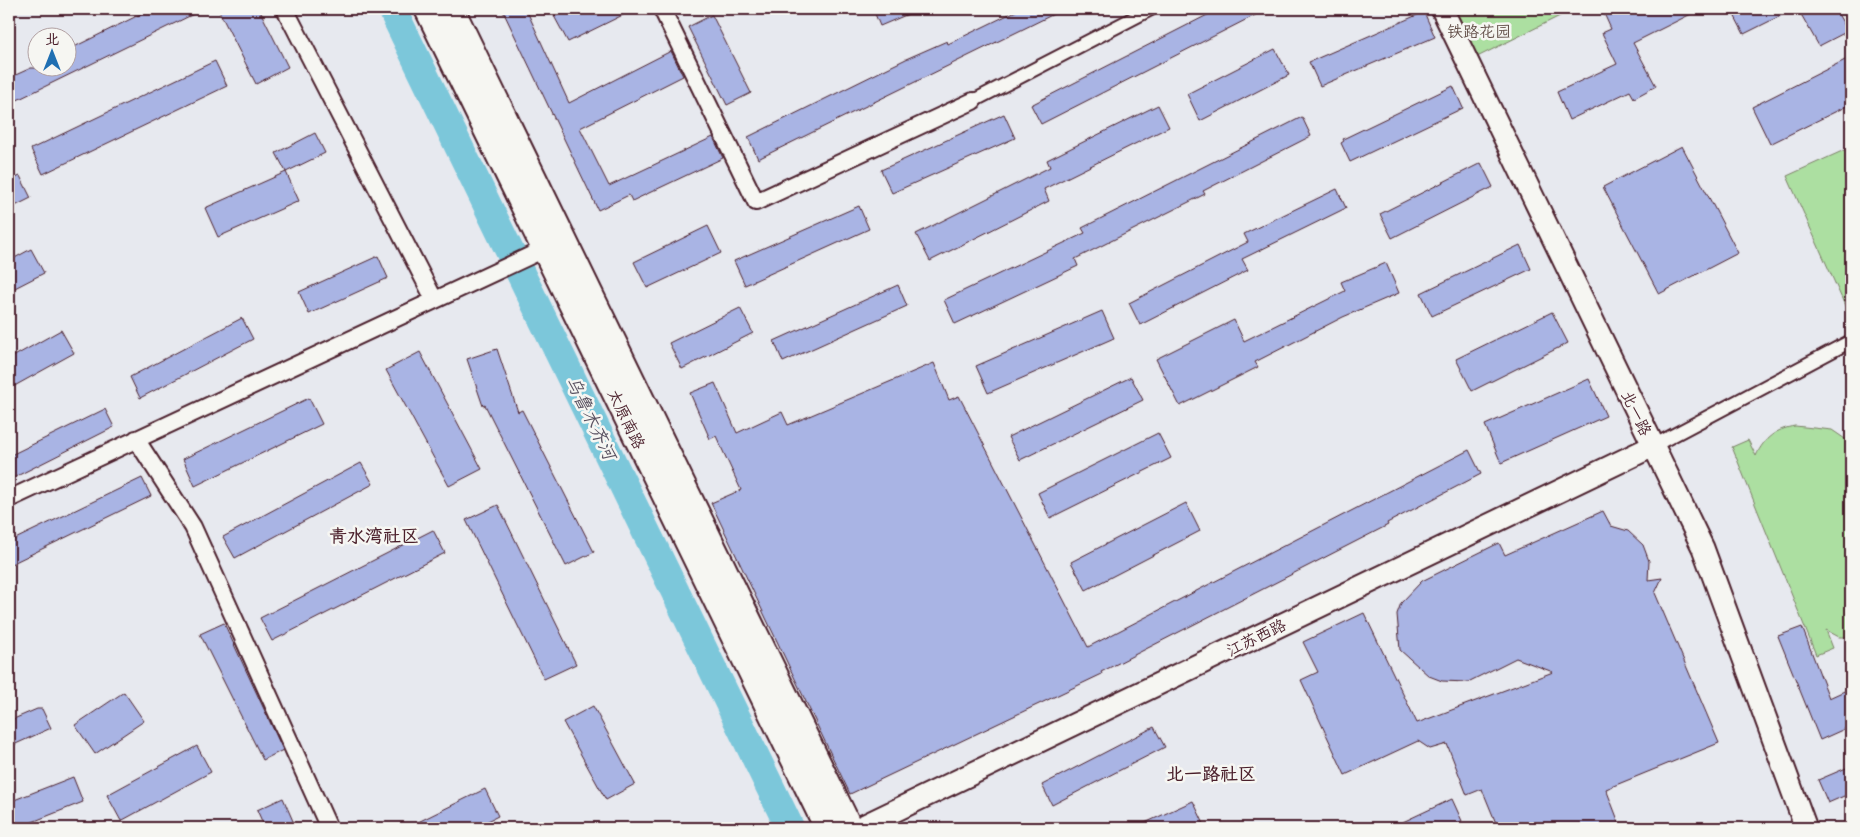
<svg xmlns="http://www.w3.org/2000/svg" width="1860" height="837" font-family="Itim,'LXGW WenKai TC',sans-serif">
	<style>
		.green { fill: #acdfa1; stroke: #7b7f66 }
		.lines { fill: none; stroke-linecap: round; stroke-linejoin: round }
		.river { stroke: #7bc7da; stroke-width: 29 }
		.building { fill: #a9b4e4; stroke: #4a1f2b }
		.pedestrian-casing { stroke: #4a1f2b; stroke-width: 16 }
		.minor-casing { stroke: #4a1f2b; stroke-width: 20 }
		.tertiary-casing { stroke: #4a1f2b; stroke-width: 25 }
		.secondary-casing { stroke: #4a1f2b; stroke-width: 28 }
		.pedestrian { stroke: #f6f6f2; stroke-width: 12 }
		.minor { stroke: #f6f6f2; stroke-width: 16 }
		.tertiary { stroke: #f6f6f2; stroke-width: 21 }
		.secondary { stroke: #f6f6f2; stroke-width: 24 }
		.labels { text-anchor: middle; stroke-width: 5; stroke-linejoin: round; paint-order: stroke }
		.park-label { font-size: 16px; fill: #624f48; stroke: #f6f6f2 }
		.street-label { font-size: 16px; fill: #4a1f2b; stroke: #f6f6f2 }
		.water-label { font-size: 18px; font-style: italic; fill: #595160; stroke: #f6f6f2 }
		.neighbourhood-label { font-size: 18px; font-weight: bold; fill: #4a1f2b; stroke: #f6f6f2 }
	</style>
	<rect width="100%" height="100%" fill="#e7e9ef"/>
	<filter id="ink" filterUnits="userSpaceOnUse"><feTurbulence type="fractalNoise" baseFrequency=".02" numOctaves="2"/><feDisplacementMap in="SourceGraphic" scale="10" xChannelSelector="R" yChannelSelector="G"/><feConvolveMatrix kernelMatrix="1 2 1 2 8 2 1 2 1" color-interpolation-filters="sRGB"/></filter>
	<g filter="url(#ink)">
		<!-- green -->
		<path class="green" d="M 1442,9 L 1574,9 L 1467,62 Z
			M 1840,9 L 1851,9 L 1851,31 Z
			M 1851,147 L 1851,319 L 1787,176 Z
			M 1795,426 L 1832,430 L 1851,443 L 1851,637 L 1839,637 L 1826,630 L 1833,648 L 1816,655 L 1732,447 L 1748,440 L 1756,456 C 1764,438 1776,429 1795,426 Z"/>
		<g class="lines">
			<!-- river -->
			<path class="river" d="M 392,9 L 790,828"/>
		</g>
		<!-- building -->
		<path class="building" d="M 151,9 L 204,9 L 9,104 L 9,78 L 31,68 L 68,68 L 68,50 Z
			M 218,9 L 259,9 L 288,67 L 256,84 Z
			M 502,9 L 526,9 L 569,103 L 671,51 L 683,76 L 580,128 L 609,186 L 713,137 L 723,158 L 632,201 L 629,195 L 598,210 Z
			M 569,9 L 635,9 L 568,42 L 554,16 Z
			M 873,9 L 920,9 L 880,26 Z
			M 1020,9 L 1064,9 L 758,159 L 748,137 L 906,59 L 947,41 L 948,44 Z
			M 1219,9 L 1267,9 L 1041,124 L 1031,105 Z
			M 1602,9 L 1701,9 L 1633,43 L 1656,86 L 1634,98 L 1630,91 L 1569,120 L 1557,92 L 1617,64 L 1602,33 L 1611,29 Z
			M 1731,9 L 1794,9 L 1744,34 Z
			M 1798,9 L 1835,9 L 1848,31 L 1819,46 Z
			M 1424,12 L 1435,37 L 1320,86 L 1309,62 Z
			M 712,15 L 751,93 L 727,105 L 688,27 Z
			M 1275,49 L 1289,75 L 1200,121 L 1187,94 Z
			M 1851,57 L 1851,104 L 1770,144 L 1752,107 Z
			M 215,61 L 227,86 L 43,174 L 31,149 Z
			M 1453,86 L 1463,108 L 1350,162 L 1341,143 L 1344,141 L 1343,139 Z
			M 1158,105 L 1169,127 L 1044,189 L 1049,201 L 930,261 L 916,234 L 1050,167 L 1047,160 Z
			M 1004,114 L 1015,138 L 892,193 L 881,170 Z
			M 1302,117 L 1311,136 L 1203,191 L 1205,194 L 1075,259 L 1078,266 L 955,324 L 944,300 L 1085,233 L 1082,228 Z
			M 315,133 L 325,153 L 286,172 L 276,153 Z
			M 1682,146 L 1738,253 L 1659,294 L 1603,187 Z
			M 1481,163 L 1493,187 L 1392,238 L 1380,214 Z
			M 286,172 L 299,201 L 218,237 L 205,208 Z
			M 20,176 L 31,198 L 9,209 L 9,181 Z
			M 1337,189 L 1346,208 L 1242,259 L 1248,270 L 1140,325 L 1129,303 L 1248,242 L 1244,234 Z
			M 859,206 L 869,229 L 745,285 L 734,261 Z
			M 708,226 L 721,253 L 647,288 L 634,262 Z
			M 1520,245 L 1531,269 L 1432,316 L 1421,293 Z
			M 31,249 L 44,273 L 9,291 L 9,261 Z
			M 378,256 L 388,278 L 309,314 L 299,292 Z
			M 1386,263 L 1399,293 L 1343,317 L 1255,362 L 1258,367 L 1180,406 L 1156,359 L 1234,320 L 1244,341 L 1345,291 L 1341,282 Z
			M 898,285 L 907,306 L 783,362 L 774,341 Z
			M 740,308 L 753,333 L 682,369 L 669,343 Z
			M 1102,311 L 1114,338 L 988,393 L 976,366 Z
			M 1552,312 L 1568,343 L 1472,391 L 1456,359 Z
			M 242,318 L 253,339 L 140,398 L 130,377 Z
			M 61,330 L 74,353 L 9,389 L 9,359 Z
			M 497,349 L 518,412 L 522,410 L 594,552 L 566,566 L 485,405 L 483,406 L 467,359 Z
			M 420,352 L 482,469 L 449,486 L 386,370 Z
			M 934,363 L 949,400 L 959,396 L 1088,647 L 1469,450 L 1481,474 L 1387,523 L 1388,525 L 1101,672 L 1102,674 L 850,794 L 711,503 L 741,490 L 716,436 L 710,439 L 690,393 L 715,383 L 737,433 L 782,412 L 788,425 Z
			M 1131,377 L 1143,400 L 1020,460 L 1008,437 Z
			M 1589,379 L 1606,416 L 1501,463 L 1485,425 Z
			M 309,398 L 322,424 L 195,486 L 183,459 Z
			M 105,409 L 114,427 L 9,480 L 9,456 Z
			M 1158,433 L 1171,458 L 1050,518 L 1038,493 Z
			M 361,463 L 373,484 L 235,558 L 223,537 Z
			M 142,478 L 151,496 L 9,565 L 9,542 Z
			M 1186,503 L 1200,531 L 1086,590 L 1071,562 Z
			M 498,505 L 576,664 L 544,679 L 466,520 Z
			M 1603,511 L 1611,526 L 1628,531 L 1643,545 L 1649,561 L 1648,580 L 1662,578 L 1655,593 L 1719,743 L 1606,789 L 1621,828 L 1498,828 L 1482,789 L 1467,795 L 1447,744 L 1430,749 L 1418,741 L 1345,775 L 1301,680 L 1318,672 L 1303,642 L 1364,613 L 1417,723 L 1553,672 L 1516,658 L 1468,682 L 1442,681 L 1429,676 L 1400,650 L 1397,614 L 1401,603 L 1422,581 L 1499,543 L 1505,555 Z
			M 433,530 L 445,553 L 272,641 L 260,618 Z
			M 224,623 L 283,750 L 263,760 L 200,634 Z
			M 1802,627 L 1829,698 L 1851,688 L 1851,726 L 1820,740 L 1778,636 Z
			M 124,692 L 144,721 L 95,754 L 75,725 Z
			M 593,706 L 635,784 L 606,800 L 563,722 Z
			M 37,709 L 42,709 L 51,728 L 9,747 L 9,721 Z
			M 1154,727 L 1165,747 L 1052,805 L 1042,785 Z
			M 197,746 L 211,772 L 121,821 L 107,795 Z
			M 1851,766 L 1851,793 L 1828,803 L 1818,780 Z
			M 73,777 L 83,802 L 17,828 L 9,828 L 9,802 Z
			M 485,789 L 498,816 L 474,828 L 406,828 Z
			M 283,798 L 296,828 L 265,828 L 257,810 Z
			M 1452,799 L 1462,821 L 1447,828 L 1390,828 Z
			M 1193,801 L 1204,824 L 1194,828 L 1134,828 Z"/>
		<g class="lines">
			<defs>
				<path id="pedestrian" d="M 973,101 L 1151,9
					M 1653,446 L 1851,341"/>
				<path id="minor" d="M 285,9 L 434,299
					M 662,9 L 756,202 L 973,101
					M 136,439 L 193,527 L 329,828
					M 9,499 L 553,245"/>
				<path id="tertiary" d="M 1442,9 L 1703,548 L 1806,828
					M 859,828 L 1653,446"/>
				<path id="secondary" d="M 427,9 L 827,828
					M 452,9 L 850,828"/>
			</defs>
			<!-- pedestrian casing -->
			<use href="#pedestrian" class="pedestrian-casing"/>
			<!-- minor casing -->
			<use href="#minor" class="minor-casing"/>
			<!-- tertiary casing -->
			<use href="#tertiary" class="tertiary-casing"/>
			<!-- secondary casing -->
			<use href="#secondary" class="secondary-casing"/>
			<!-- pedestrian -->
			<use href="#pedestrian" class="pedestrian"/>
			<!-- minor -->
			<use href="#minor" class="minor"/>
			<!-- tertiary -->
			<use href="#tertiary" class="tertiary"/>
			<!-- secondary -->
			<use href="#secondary" class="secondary"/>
		</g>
	</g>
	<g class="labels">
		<!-- park labels -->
		<g class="park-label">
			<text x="1479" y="37">铁路花园</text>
		</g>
		<!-- street labels -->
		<g class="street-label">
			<text transform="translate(1637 413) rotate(64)" y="6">北一路</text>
			<text transform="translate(627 419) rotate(64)" y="6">太原南路</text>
			<text transform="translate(1256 637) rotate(-26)" y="6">江苏西路</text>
		</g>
		<!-- water labels -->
		<g class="water-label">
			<text transform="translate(591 418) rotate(64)" y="6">乌鲁木齐河</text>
		</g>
		<!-- neighbourhood labels -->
		<g class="neighbourhood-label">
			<text x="374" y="542">青水湾社区</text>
			<text x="1211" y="780">北一路社区</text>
		</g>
	</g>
	<!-- margin -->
	<rect width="1860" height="837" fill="none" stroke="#f6f6f2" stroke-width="30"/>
	<rect x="15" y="15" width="1830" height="807" fill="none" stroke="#4a1f2b" stroke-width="2" filter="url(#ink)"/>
	<!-- north arrow -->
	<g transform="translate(52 52)"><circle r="24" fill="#f6f6f2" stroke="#b1a0a2"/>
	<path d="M0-4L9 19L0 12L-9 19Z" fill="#1f6fb2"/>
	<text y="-8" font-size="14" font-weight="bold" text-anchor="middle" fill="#4a1f2b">北</text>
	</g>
</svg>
